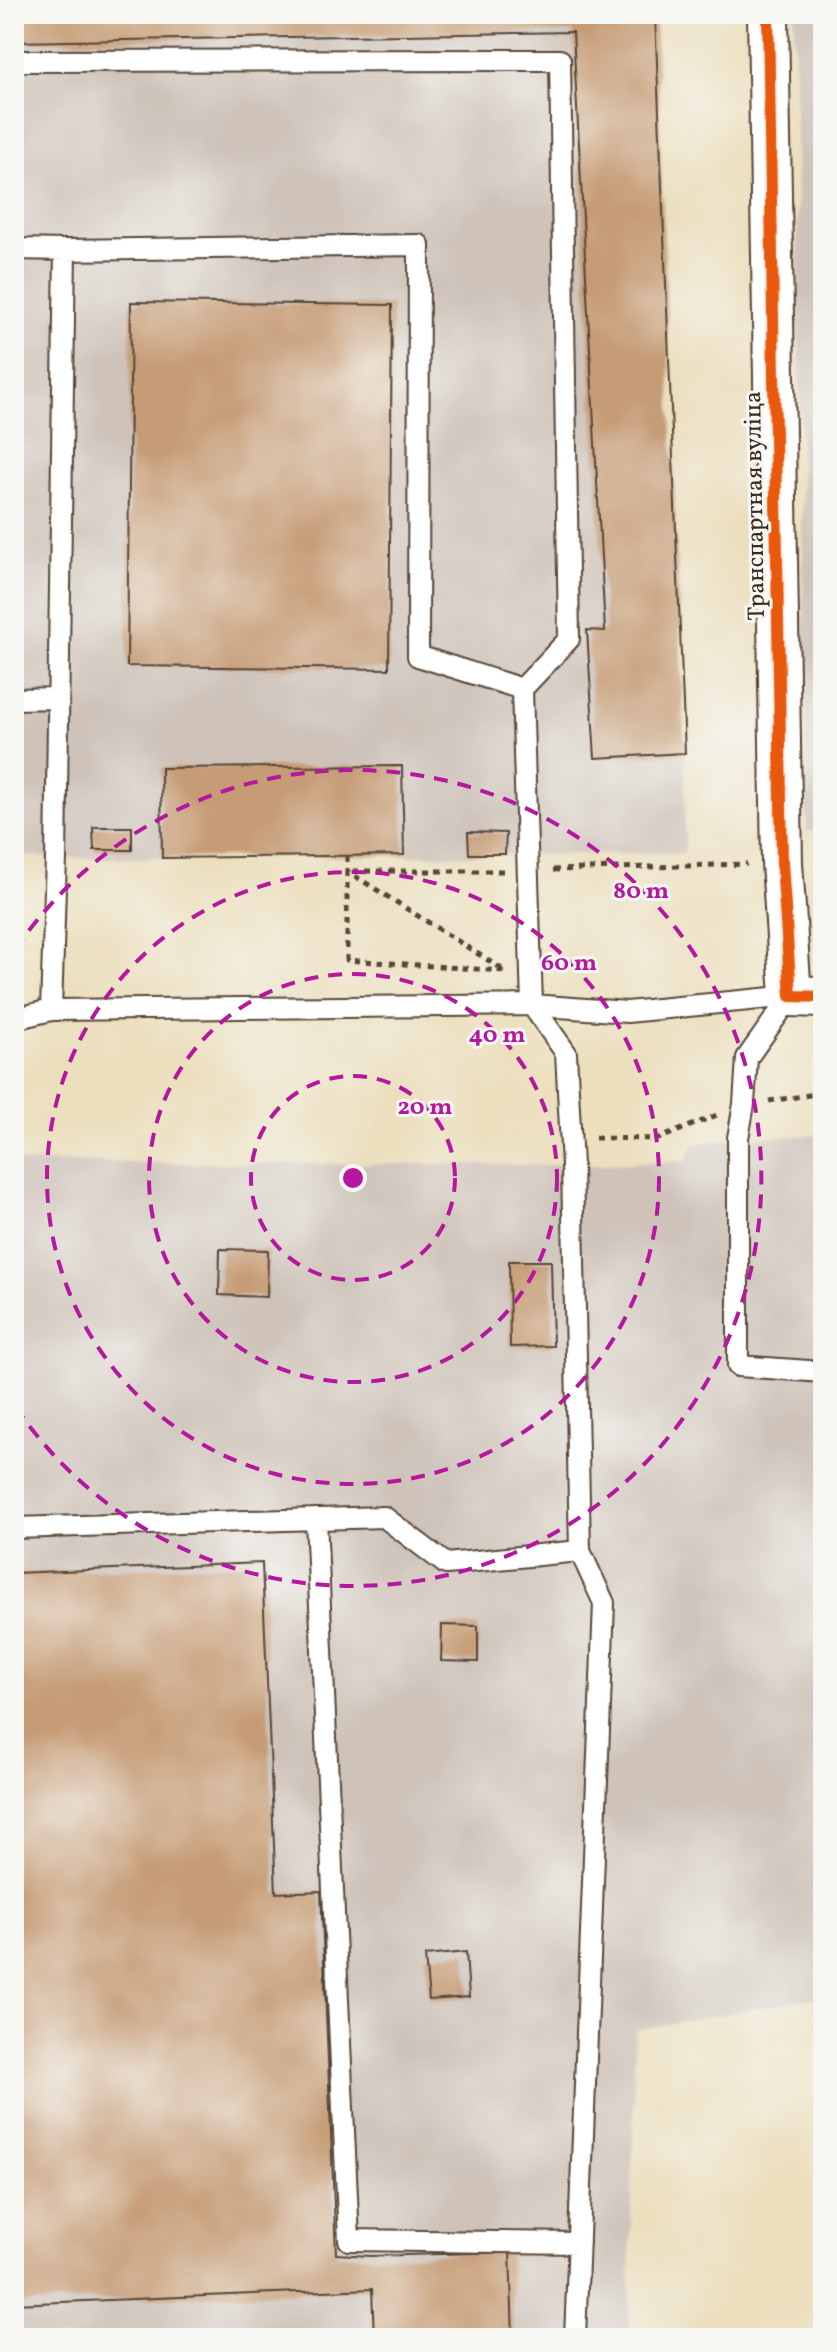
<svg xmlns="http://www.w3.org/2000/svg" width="837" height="2352" font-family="Vollkorn,serif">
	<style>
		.industrial { fill: #cec2b9 }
		.building { fill: #c69c76 }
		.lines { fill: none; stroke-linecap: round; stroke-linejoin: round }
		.service-casing { stroke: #564536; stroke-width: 24 }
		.minor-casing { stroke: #564536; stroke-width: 44 }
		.path { stroke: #564536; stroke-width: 5; stroke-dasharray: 6 6; stroke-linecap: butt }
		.service { stroke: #fff; stroke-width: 20 }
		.minor { stroke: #fff; stroke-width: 40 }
		.cycleway-casing { stroke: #f6f6f2; stroke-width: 17 }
		.cycleway { stroke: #e8590c; stroke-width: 12 }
		.ring { fill: none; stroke: #b5179e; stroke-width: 4; stroke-dasharray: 14 10 }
		.labels { text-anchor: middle; stroke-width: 6; stroke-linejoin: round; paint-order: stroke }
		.street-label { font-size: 24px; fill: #3b2a1e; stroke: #f6f6f2 }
		.centre { fill: #b5179e; stroke: #f6f6f2; stroke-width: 4 }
		.ring-label { font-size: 24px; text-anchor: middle; font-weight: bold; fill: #b5179e; stroke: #f6f6f2; stroke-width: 6; stroke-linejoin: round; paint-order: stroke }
	</style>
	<rect width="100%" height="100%" fill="#f6f6f2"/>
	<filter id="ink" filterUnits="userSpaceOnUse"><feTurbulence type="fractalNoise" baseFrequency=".0125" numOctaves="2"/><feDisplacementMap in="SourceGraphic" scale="16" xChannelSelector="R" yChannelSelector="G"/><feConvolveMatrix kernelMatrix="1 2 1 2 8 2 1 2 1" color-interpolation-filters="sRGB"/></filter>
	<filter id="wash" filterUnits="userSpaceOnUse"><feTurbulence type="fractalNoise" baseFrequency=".006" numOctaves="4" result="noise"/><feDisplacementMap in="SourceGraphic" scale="32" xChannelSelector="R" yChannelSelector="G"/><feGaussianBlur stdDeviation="1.8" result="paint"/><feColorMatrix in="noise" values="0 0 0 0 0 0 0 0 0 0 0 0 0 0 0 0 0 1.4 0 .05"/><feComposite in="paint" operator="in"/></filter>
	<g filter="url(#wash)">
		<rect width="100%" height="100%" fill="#ecdfbe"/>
		<!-- industrial -->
		<path class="industrial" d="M 14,14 L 655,14 L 685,753 L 685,853 L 162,858 L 56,858 L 14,855 Z
			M 794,14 L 823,14 L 823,831 L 807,831 Z
			M 823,1135 L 823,1996 L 635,2030 L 629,2338 L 14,2338 L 14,1162 L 572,1165 L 686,1161 L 694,1144 L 738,1138 Z"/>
		<g id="blocks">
			<!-- building -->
			<path class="building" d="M 14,14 L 655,14 L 685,753 L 595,758 L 587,630 L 605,631 L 573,32 L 14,42 Z
				M 131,302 L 392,305 L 389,669 L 127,666 Z
				M 402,766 L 404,855 L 162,858 L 161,768 Z
				M 93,827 L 132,827 L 132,850 L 94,850 Z
				M 468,832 L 506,833 L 505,854 L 469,854 Z
				M 220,1249 L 268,1250 L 267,1297 L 219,1295 Z
				M 509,1261 L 551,1261 L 553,1346 L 510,1347 Z
				M 262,1563 L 276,1893 L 321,1891 L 336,2254 L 371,2256 L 510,2252 L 513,2338 L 374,2338 L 372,2289 L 14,2304 L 14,2177 L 17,2177 L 14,2106 L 14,1573 Z
				M 442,1625 L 478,1626 L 478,1662 L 441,1661 Z
				M 466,1952 L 469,1997 L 429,2000 L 425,1956 Z"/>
		</g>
	</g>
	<g filter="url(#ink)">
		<use href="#blocks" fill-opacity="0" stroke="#564536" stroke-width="2"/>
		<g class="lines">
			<defs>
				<path id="service" d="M 14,61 L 560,60 L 569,639 L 522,689
					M 14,249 L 65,250
					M 14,699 L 58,698
					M 791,996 L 747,1058 L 744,1104 L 738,1138 L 738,1366 L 823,1372
					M 51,1010 L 56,858 L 65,250 L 419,245 L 418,656 L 522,689 L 532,1005 L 627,1012 L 791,996
					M 14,1019 L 51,1010 L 532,1005 L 566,1053 L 572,1165 L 580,1551 L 604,1603 L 575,2338
					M 316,1519 L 349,2240 L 579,2243
					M 14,1528 L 384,1517 L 446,1564 L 580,1551"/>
				<path id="minor" d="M 768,14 L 782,863 L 791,996 L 823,997"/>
			</defs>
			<!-- service casing -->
			<use href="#service" class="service-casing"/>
			<!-- minor casing -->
			<use href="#minor" class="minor-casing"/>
			<!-- path -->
			<path class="path" d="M 347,856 L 347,871 L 502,969
				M 553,870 L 747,864
				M 503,871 L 347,871 L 347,960 L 504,971
				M 769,1101 L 823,1093
				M 595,1138 L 658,1139 L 717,1115"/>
			<!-- service -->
			<use href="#service" class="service"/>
			<!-- minor -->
			<use href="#minor" class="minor"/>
			<defs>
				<path id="cycleway" d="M 768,14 L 782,863 L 791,996 L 823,997"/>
			</defs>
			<!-- cycleway casing -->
			<use href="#cycleway" class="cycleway-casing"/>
			<!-- cycleway -->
			<use href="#cycleway" class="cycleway"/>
		</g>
	</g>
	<!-- distance rings -->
	<g class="ring">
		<circle cx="353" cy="1178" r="102"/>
		<circle cx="353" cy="1178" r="204"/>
		<circle cx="353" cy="1178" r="306"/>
		<path d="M15 950A408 408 0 1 1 15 1406"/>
	</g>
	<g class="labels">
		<!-- street labels -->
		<g class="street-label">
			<text transform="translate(754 506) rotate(-91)" y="8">Транспартная вуліца</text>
		</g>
	</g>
	<circle cx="353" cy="1178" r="12" class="centre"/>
	<g class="ring-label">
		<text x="641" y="898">80 m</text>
		<text x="569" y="970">60 m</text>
		<text x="497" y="1042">40 m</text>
		<text x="425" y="1114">20 m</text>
	</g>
	<!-- margin -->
	<rect width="837" height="2352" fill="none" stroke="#f6f6f2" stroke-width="48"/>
</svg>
